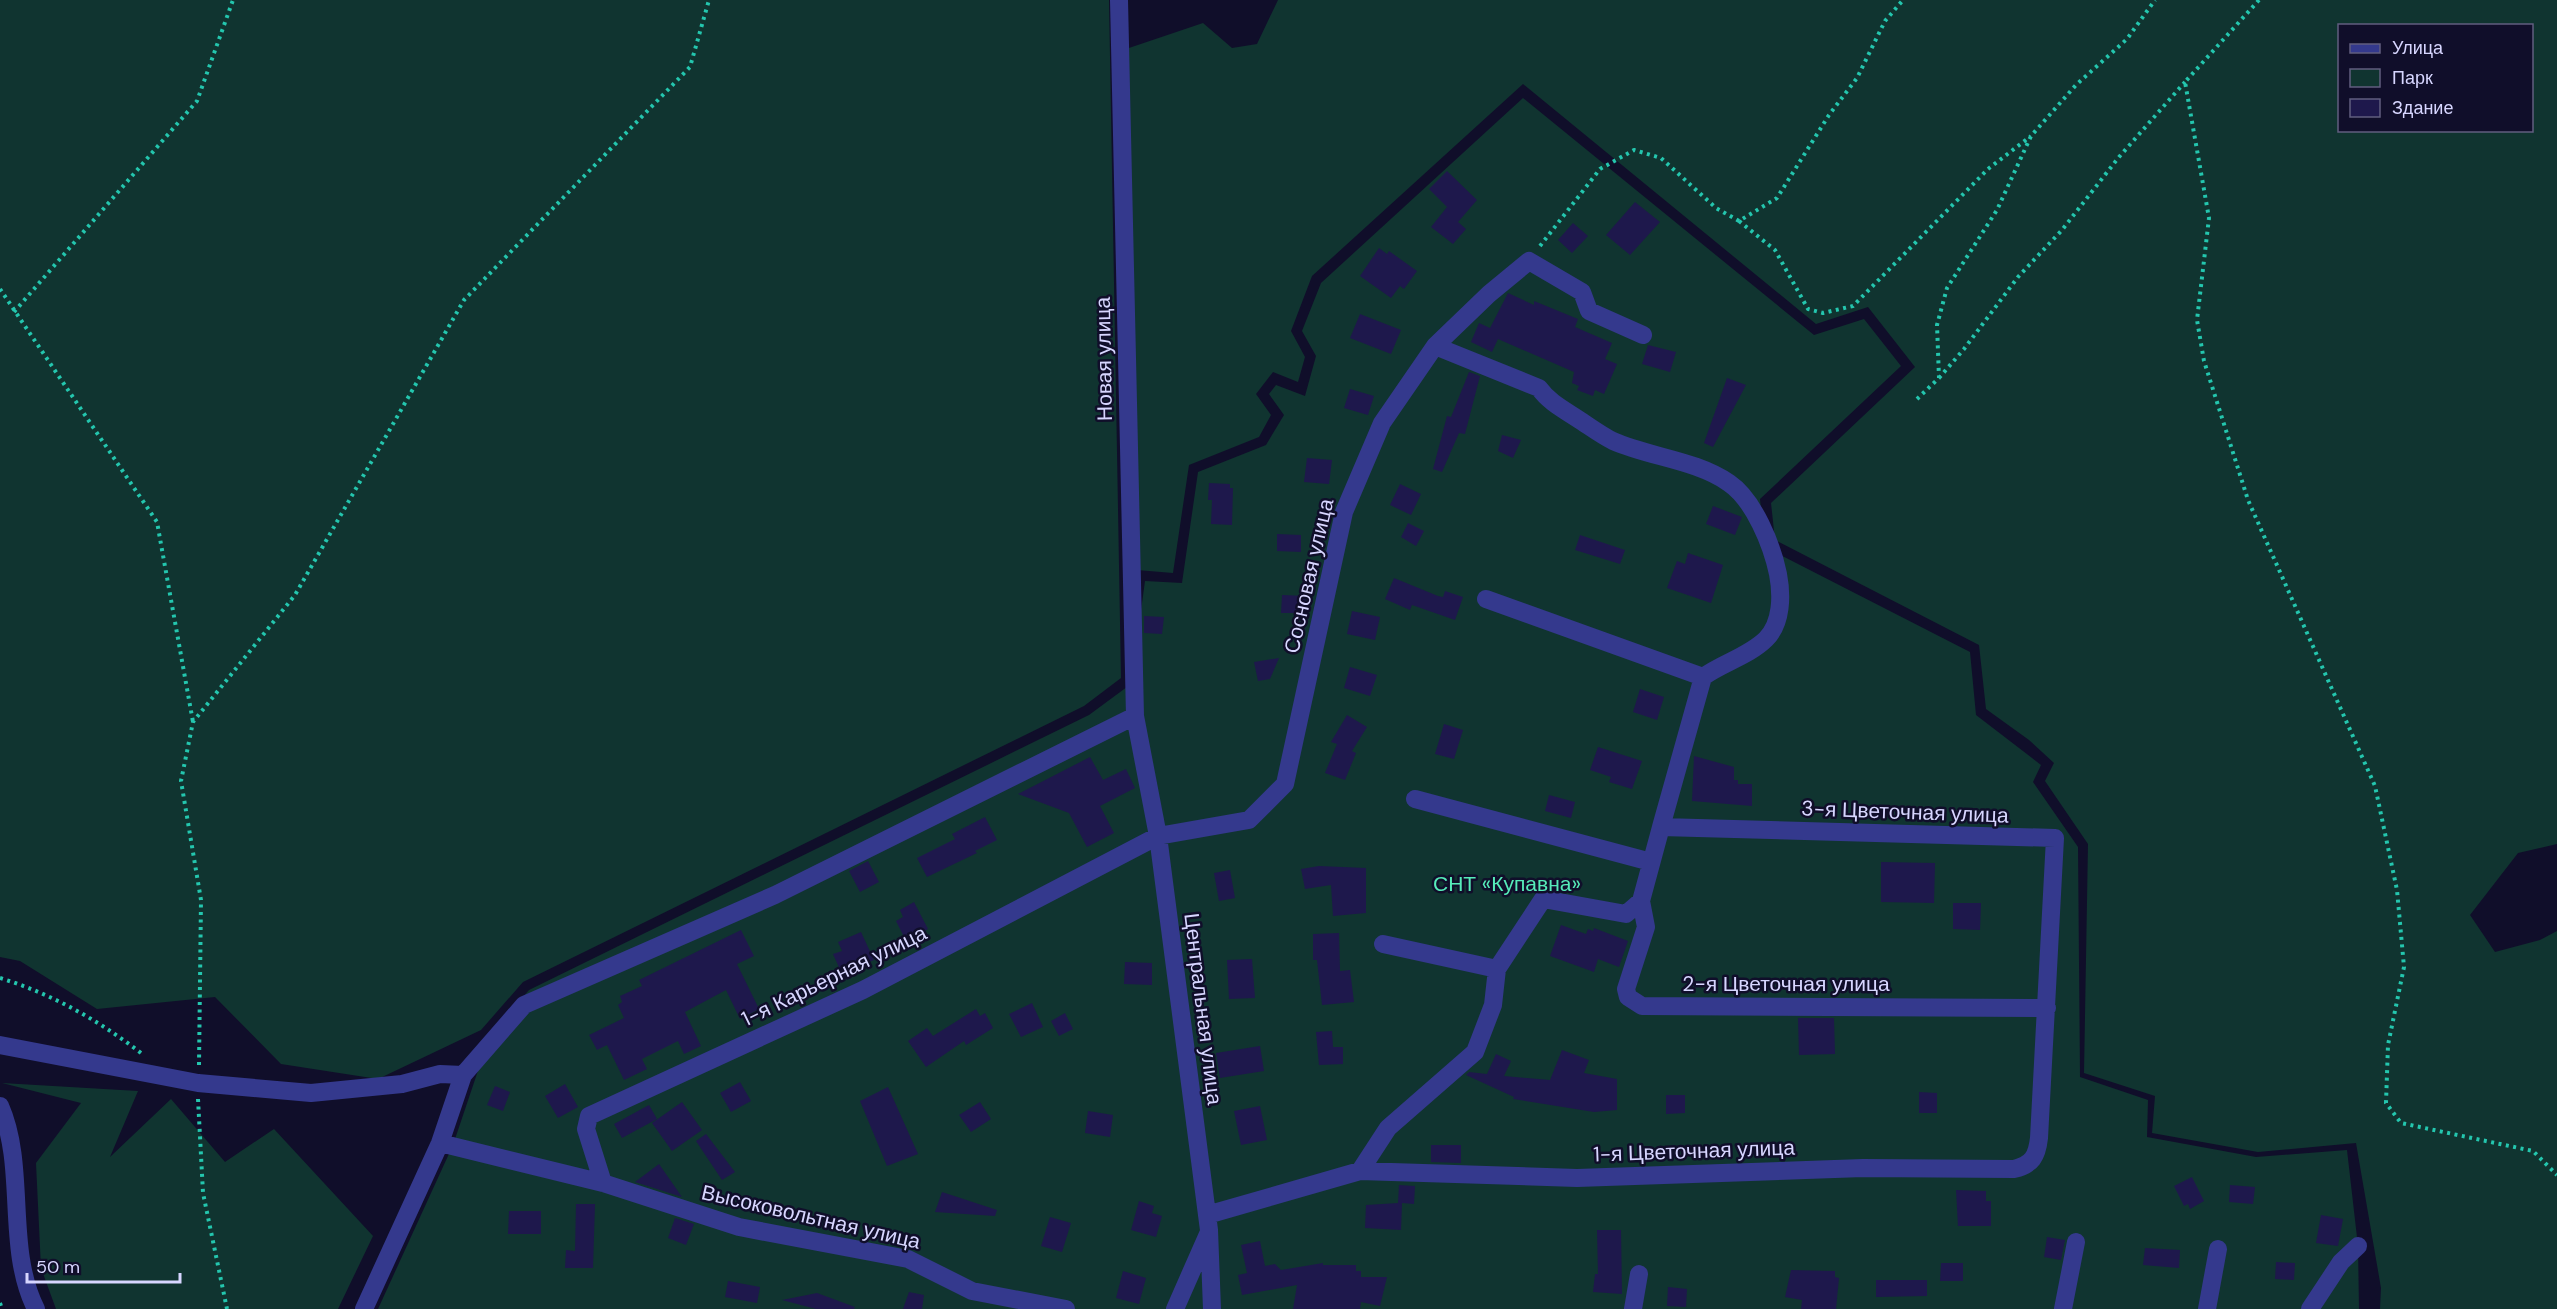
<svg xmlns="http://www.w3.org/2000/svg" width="2557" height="1309" font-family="'DM Sans',sans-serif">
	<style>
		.green { fill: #103430; fill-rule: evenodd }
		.building { fill: #1e184c }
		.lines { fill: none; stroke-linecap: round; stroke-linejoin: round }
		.path { stroke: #24c6ae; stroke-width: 4; stroke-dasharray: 3 4.5; stroke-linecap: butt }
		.minor { stroke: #34398d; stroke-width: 18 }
		.labels { text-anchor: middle; stroke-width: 5; stroke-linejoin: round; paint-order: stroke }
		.street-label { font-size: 21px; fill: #d7d6ff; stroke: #100e2a }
		.park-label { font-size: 21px; fill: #56ebb9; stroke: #100e2a }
	</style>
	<rect width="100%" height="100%" fill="#100e2a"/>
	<!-- green -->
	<path class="green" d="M 0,0 L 1109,0 L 1121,678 L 1084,706 L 523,982 L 481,1030 L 378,1079 L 281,1064 L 215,997 L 97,1009 L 20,961 L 0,957 Z
		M 1278,0 L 2557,0 L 2557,844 L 2518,853 L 2470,915 L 2495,952 L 2540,940 L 2557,931 L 2557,1309 L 2380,1309 L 2381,1288 L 2356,1143 L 2258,1152 L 2152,1133 L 2155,1096 L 2084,1073 L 2088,844 L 2045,781 L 2054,763 L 2029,740 L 1986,709 L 1979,645 L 1775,540 L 1771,503 L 1915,367 L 1868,307 L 1816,324 L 1523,84 L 1312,276 L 1291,331 L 1305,357 L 1298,382 L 1273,372 L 1256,394 L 1271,415 L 1259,437 L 1189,465 L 1173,573 L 1137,570 L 1123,50 L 1203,23 L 1232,48 L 1257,44 ZM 2340,26 L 2532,26 L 2532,130 L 2340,130 Z
		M 1523,98 L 1814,335 L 1864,319 L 1901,366 L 1760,499 L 1765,547 L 1970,652 L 1976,715 L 2041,765 L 2033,782 L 2078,847 L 2080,1077 L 2148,1100 L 2147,1137 L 2256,1157 L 2347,1150 L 2358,1246 L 2359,1309 L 378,1309 L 453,1145 L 490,1035 L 529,990 L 1089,715 L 1131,684 L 1145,581 L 1182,583 L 1198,472 L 1266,445 L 1284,415 L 1269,394 L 1276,385 L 1305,396 L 1316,356 L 1302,331 L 1321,283 Z
		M 2,1083 L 138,1091 L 110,1157 L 171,1099 L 225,1162 L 274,1129 L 373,1236 L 338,1309 L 56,1309 L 41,1268 L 36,1163 L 81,1103 Z"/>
	<!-- building -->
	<path class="building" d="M 1447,171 L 1477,200 L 1458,222 L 1466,229 L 1453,244 L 1431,227 L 1447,207 L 1429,189 Z
		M 1635,202 L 1660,222 L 1630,255 L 1606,235 Z
		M 1573,223 L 1588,236 L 1572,253 L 1558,240 Z
		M 1379,248 L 1387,254 L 1389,251 L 1417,271 L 1404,289 L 1400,286 L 1391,298 L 1360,276 Z
		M 1508,293 L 1534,305 L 1534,301 L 1578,319 L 1575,327 L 1612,343 L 1605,359 L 1617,364 L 1604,394 L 1595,390 L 1593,396 L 1577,390 L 1579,386 L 1572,383 L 1574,372 L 1498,339 L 1492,352 L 1471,342 L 1479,323 L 1490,328 Z
		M 1360,314 L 1401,330 L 1391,354 L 1350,338 Z
		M 1648,345 L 1676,352 L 1670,372 L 1642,364 Z
		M 1469,372 L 1480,376 L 1465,434 L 1459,433 L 1442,472 L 1433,469 L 1447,416 L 1451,417 Z
		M 1727,378 L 1746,385 L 1713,447 L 1704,443 Z
		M 1350,389 L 1374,396 L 1368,415 L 1344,408 Z
		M 1502,435 L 1521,440 L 1513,458 L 1498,451 Z
		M 1307,458 L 1332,460 L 1329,484 L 1304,482 Z
		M 1209,483 L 1230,484 L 1230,488 L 1233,488 L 1232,525 L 1211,524 L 1212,500 L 1208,500 Z
		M 1400,484 L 1421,494 L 1411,515 L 1390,505 Z
		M 1713,506 L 1742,517 L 1735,535 L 1706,524 Z
		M 1408,523 L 1424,531 L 1416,546 L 1401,537 Z
		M 1277,534 L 1301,535 L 1301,552 L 1277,551 Z
		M 1580,535 L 1625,550 L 1620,564 L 1575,550 Z
		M 1688,553 L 1723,565 L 1711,603 L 1667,588 L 1677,561 L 1685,564 Z
		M 1394,578 L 1438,596 L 1443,597 L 1445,591 L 1463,597 L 1455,620 L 1412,605 L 1410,610 L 1385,599 Z
		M 1282,595 L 1306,596 L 1305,613 L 1281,613 Z
		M 1352,611 L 1380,617 L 1375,640 L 1347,634 Z
		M 1144,616 L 1164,617 L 1162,634 L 1144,633 Z
		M 1279,658 L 1270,679 L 1258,681 L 1254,662 Z
		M 1350,667 L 1377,675 L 1370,696 L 1344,688 Z
		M 1640,689 L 1664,697 L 1657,720 L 1633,712 Z
		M 1347,715 L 1367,727 L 1352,751 L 1356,753 L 1345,780 L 1325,773 L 1337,744 L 1331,742 Z
		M 1444,724 L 1463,730 L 1454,759 L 1435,754 Z
		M 1598,747 L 1642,761 L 1632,789 L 1609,782 L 1611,777 L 1590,770 Z
		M 1694,756 L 1734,767 L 1734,780 L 1738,780 L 1738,784 L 1752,784 L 1752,806 L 1692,801 Z
		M 1090,757 L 1103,780 L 1126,769 L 1135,788 L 1100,806 L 1114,833 L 1087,847 L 1069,813 L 1018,794 Z
		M 1549,795 L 1575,802 L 1571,818 L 1545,811 Z
		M 985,817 L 997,840 L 975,851 L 977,853 L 927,877 L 917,858 L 955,839 L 952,834 Z
		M 868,861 L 879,882 L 860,892 L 849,871 Z
		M 1881,862 L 1935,863 L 1934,903 L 1881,902 Z
		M 1319,866 L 1366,868 L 1366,913 L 1333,916 L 1331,885 L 1305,889 L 1301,869 Z
		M 1230,870 L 1235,898 L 1219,901 L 1214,873 Z
		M 914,902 L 928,929 L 906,941 L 896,921 L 903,917 L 900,910 Z
		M 1953,903 L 1981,903 L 1980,930 L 1953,929 Z
		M 1561,925 L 1586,934 L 1588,929 L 1593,931 L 1594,928 L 1628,941 L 1619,967 L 1598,959 L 1594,972 L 1550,956 Z
		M 741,930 L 754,956 L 737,964 L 759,1009 L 740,1019 L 726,990 L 685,1012 L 701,1046 L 684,1054 L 678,1041 L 642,1059 L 647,1069 L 624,1080 L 607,1045 L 597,1050 L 589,1035 L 624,1018 L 618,1005 L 622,1002 L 620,996 L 642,986 L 639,980 Z
		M 861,932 L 874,960 L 842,974 L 833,954 L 842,951 L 838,942 Z
		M 1339,933 L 1340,971 L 1350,970 L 1354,1002 L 1322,1005 L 1317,960 L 1313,960 L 1313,934 Z
		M 1252,959 L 1255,998 L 1229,999 L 1227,960 Z
		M 1125,962 L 1152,963 L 1152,985 L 1124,984 Z
		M 1032,1003 L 1043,1027 L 1021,1037 L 1009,1014 Z
		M 976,1009 L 980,1016 L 985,1013 L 993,1028 L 966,1045 L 964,1041 L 926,1067 L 908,1041 L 927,1028 L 933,1036 Z
		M 1065,1013 L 1073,1029 L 1059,1036 L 1051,1021 Z
		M 1798,1018 L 1834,1018 L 1835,1054 L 1799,1055 Z
		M 1332,1031 L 1333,1047 L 1343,1047 L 1343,1064 L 1319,1065 L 1316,1032 Z
		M 1260,1046 L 1264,1071 L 1220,1078 L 1216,1053 Z
		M 1562,1050 L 1589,1060 L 1584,1073 L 1617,1079 L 1617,1110 L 1594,1112 L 1513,1099 L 1514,1097 L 1466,1075 L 1469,1072 L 1487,1074 L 1496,1054 L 1511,1061 L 1504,1076 L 1550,1080 Z
		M 740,1082 L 751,1101 L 731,1112 L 720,1093 Z
		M 565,1084 L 578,1107 L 558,1118 L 545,1096 Z
		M 495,1086 L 510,1092 L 503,1111 L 487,1105 Z
		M 888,1087 L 918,1154 L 887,1166 L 860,1101 Z
		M 1919,1092 L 1937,1093 L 1937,1113 L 1919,1113 Z
		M 1666,1095 L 1685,1095 L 1685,1113 L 1666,1114 Z
		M 682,1102 L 702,1130 L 672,1151 L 652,1123 Z
		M 980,1102 L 991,1119 L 971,1132 L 959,1115 Z
		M 649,1105 L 657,1119 L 622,1138 L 614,1124 Z
		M 1260,1106 L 1267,1140 L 1241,1145 L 1234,1111 Z
		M 1088,1111 L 1113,1115 L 1110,1137 L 1085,1133 Z
		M 706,1134 L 735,1172 L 722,1180 L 696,1141 Z
		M 1431,1145 L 1461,1145 L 1461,1163 L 1431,1162 Z
		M 659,1164 L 682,1197 L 635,1182 Z
		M 2192,1177 L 2204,1201 L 2190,1209 L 2188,1204 L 2184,1206 L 2174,1186 Z
		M 1399,1185 L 1415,1186 L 1414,1204 L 1402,1203 L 1401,1230 L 1365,1228 L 1366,1205 L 1398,1203 Z
		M 2230,1185 L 2255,1187 L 2253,1204 L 2229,1202 Z
		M 1956,1190 L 1986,1191 L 1986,1201 L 1991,1201 L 1991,1226 L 1958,1226 Z
		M 942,1192 L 997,1210 L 995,1216 L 935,1212 Z
		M 1139,1201 L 1154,1206 L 1152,1213 L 1162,1216 L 1156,1237 L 1131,1230 Z
		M 576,1204 L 595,1204 L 593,1268 L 565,1268 L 566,1250 L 575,1251 Z
		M 509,1211 L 541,1211 L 541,1234 L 508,1234 Z
		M 2321,1215 L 2343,1219 L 2338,1246 L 2316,1243 Z
		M 1050,1217 L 1071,1223 L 1062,1252 L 1041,1246 Z
		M 675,1218 L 694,1224 L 686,1245 L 668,1238 Z
		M 1597,1230 L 1621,1230 L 1622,1294 L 1593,1292 L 1595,1274 L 1598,1274 Z
		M 2047,1237 L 2065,1240 L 2061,1260 L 2044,1257 Z
		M 1260,1241 L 1265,1266 L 1275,1264 L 1281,1270 L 1323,1263 L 1323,1265 L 1356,1265 L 1356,1271 L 1361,1271 L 1361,1277 L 1387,1277 L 1380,1306 L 1361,1302 L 1360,1309 L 1293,1309 L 1297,1285 L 1242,1295 L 1238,1275 L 1247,1273 L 1241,1245 Z
		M 2145,1248 L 2180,1250 L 2179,1268 L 2143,1265 Z
		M 2276,1262 L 2295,1263 L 2294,1280 L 2275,1279 Z
		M 1941,1263 L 1963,1263 L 1963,1281 L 1940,1281 Z
		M 1791,1270 L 1835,1271 L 1835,1277 L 1839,1278 L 1836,1309 L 1801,1309 L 1802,1300 L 1785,1297 Z
		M 1123,1271 L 1146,1278 L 1139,1304 L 1116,1298 Z
		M 1876,1280 L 1927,1280 L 1927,1296 L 1876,1297 Z
		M 728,1281 L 760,1287 L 757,1303 L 725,1297 Z
		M 1668,1287 L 1687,1289 L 1686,1307 L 1667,1306 Z
		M 909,1292 L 924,1295 L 922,1309 L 903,1309 Z
		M 817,1293 L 855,1307 L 854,1309 L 816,1309 L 782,1300 Z"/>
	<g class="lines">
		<!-- path -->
		<path class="path" d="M 2259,0 L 2185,82 L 2209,218 L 2197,320 L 2204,361 L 2248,500 L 2375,786 L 2397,890 L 2404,967 L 2388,1045 L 2386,1103 L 2401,1123 L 2533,1151 L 2557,1175
			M 1739,221 L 1775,250 L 1808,309 L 1823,313 L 1853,306 L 1988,169 L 2031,136
			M 1540,246 L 1600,169 L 1634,150 L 1661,158 L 1716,208 L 1739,221 L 1777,198 L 1829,115 L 1857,78 L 1885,21 L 1903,0
			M 0,289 L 157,522 L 193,722
			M 14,312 L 197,101 L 233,0
			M 1939,378 L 1964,349 L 2018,277 L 2062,230 L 2119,157 L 2185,82
			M 1917,399 L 1939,378 L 1937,325 L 1947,288 L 1997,210 L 2031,136 L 2076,85 L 2127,39 L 2155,0
			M 0,978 C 52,994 98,1020 141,1053
			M 199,1065 L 201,900 L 181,781 L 193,722 L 295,595 L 464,300 L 690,67 L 709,0
			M 198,1099 L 203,1193 L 227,1309
			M 0,1303 L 2,1309"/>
		<!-- minor -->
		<path class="minor" d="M 1119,0 L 1135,716 L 1158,836 L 1209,1230 L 1212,1309
			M 1435,346 L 1539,388 C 1549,402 1563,409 1578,419 C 1589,426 1601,435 1613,441 C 1649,457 1696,460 1729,483 C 1754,500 1772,545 1778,574 C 1782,595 1782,623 1766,639 C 1749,656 1722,663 1703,677
			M 1486,599 L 1703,677 L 1661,827
			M 1415,799 L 1651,862
			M 1641,901 L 1646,927 L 1626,989 L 1628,997 L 1642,1006 L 2047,1008
			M 1383,944 L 1497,969
			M 0,1045 L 198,1083 L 311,1093 L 402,1084 L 440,1074 L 463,1075
			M 0,1106 C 27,1167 5,1248 36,1309
			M 440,1143 L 603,1183 L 739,1227 L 908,1259 L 972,1291 L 1066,1309
			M 1360,1171 L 1388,1128 L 1475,1052 L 1493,1005 L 1497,969 L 1543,899 L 1626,914 L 1641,901
			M 603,1183 L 586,1129 L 589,1116 L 863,990 L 1158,836 L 1249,820 L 1285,784 L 1344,512 L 1382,423 L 1435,346 L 1489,294 L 1529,261 L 1582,292 L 1589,311 L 1643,335
			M 1207,1215 L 1360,1171 L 1577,1178 L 1863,1168 L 2014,1169 C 2032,1165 2037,1156 2039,1138 L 2055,838 L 1661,827 L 1641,901
			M 364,1309 L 440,1143 L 463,1075 L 524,1005 L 775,895 L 1135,716
			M 1175,1309 L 1208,1234
			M 1633,1309 L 1639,1274
			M 2063,1309 L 2076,1242
			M 2207,1309 L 2218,1249
			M 2310,1309 L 2341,1262 L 2358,1246"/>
	</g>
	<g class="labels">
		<!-- street labels -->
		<g class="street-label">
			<text transform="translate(1104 359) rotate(-91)" y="7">Новая улица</text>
			<text transform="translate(1309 576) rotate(-77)" y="7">Сосновая улица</text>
			<text transform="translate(1905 812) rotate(2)" y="7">3-я Цветочная улица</text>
			<text transform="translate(834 976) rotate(-26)" y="7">1-я Карьерная улица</text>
			<text x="1786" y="991">2-я Цветочная улица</text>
			<text transform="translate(1203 1009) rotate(83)" y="7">Центральная улица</text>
			<text transform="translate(1694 1151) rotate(-2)" y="7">1-я Цветочная улица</text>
			<text transform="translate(811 1217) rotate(13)" y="7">Высоковольтная улица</text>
		</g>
		<!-- park labels -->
		<g class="park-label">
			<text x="1507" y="891">СНТ «Купавна»</text>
		</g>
	</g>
	<!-- legend -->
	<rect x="2338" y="24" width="195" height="108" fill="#100e2a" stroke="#605e7f" stroke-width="1.5"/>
	<rect x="2350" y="44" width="30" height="9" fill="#34398d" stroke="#605e7f" stroke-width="1.5"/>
	<text x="2392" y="54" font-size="18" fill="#d7d6ff">Улица</text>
	<rect x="2350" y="69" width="30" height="18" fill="#103430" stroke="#605e7f" stroke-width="1.5"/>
	<text x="2392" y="84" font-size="18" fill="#d7d6ff">Парк</text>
	<rect x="2350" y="99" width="30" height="18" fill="#1e184c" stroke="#605e7f" stroke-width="1.5"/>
	<text x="2392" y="114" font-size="18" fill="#d7d6ff">Здание</text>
	<!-- scale -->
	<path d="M27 1273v9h153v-9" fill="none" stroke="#d7d6ff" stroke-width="3"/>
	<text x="36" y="1273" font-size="18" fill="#d7d6ff" stroke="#100e2a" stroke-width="4.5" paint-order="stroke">50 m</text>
</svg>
